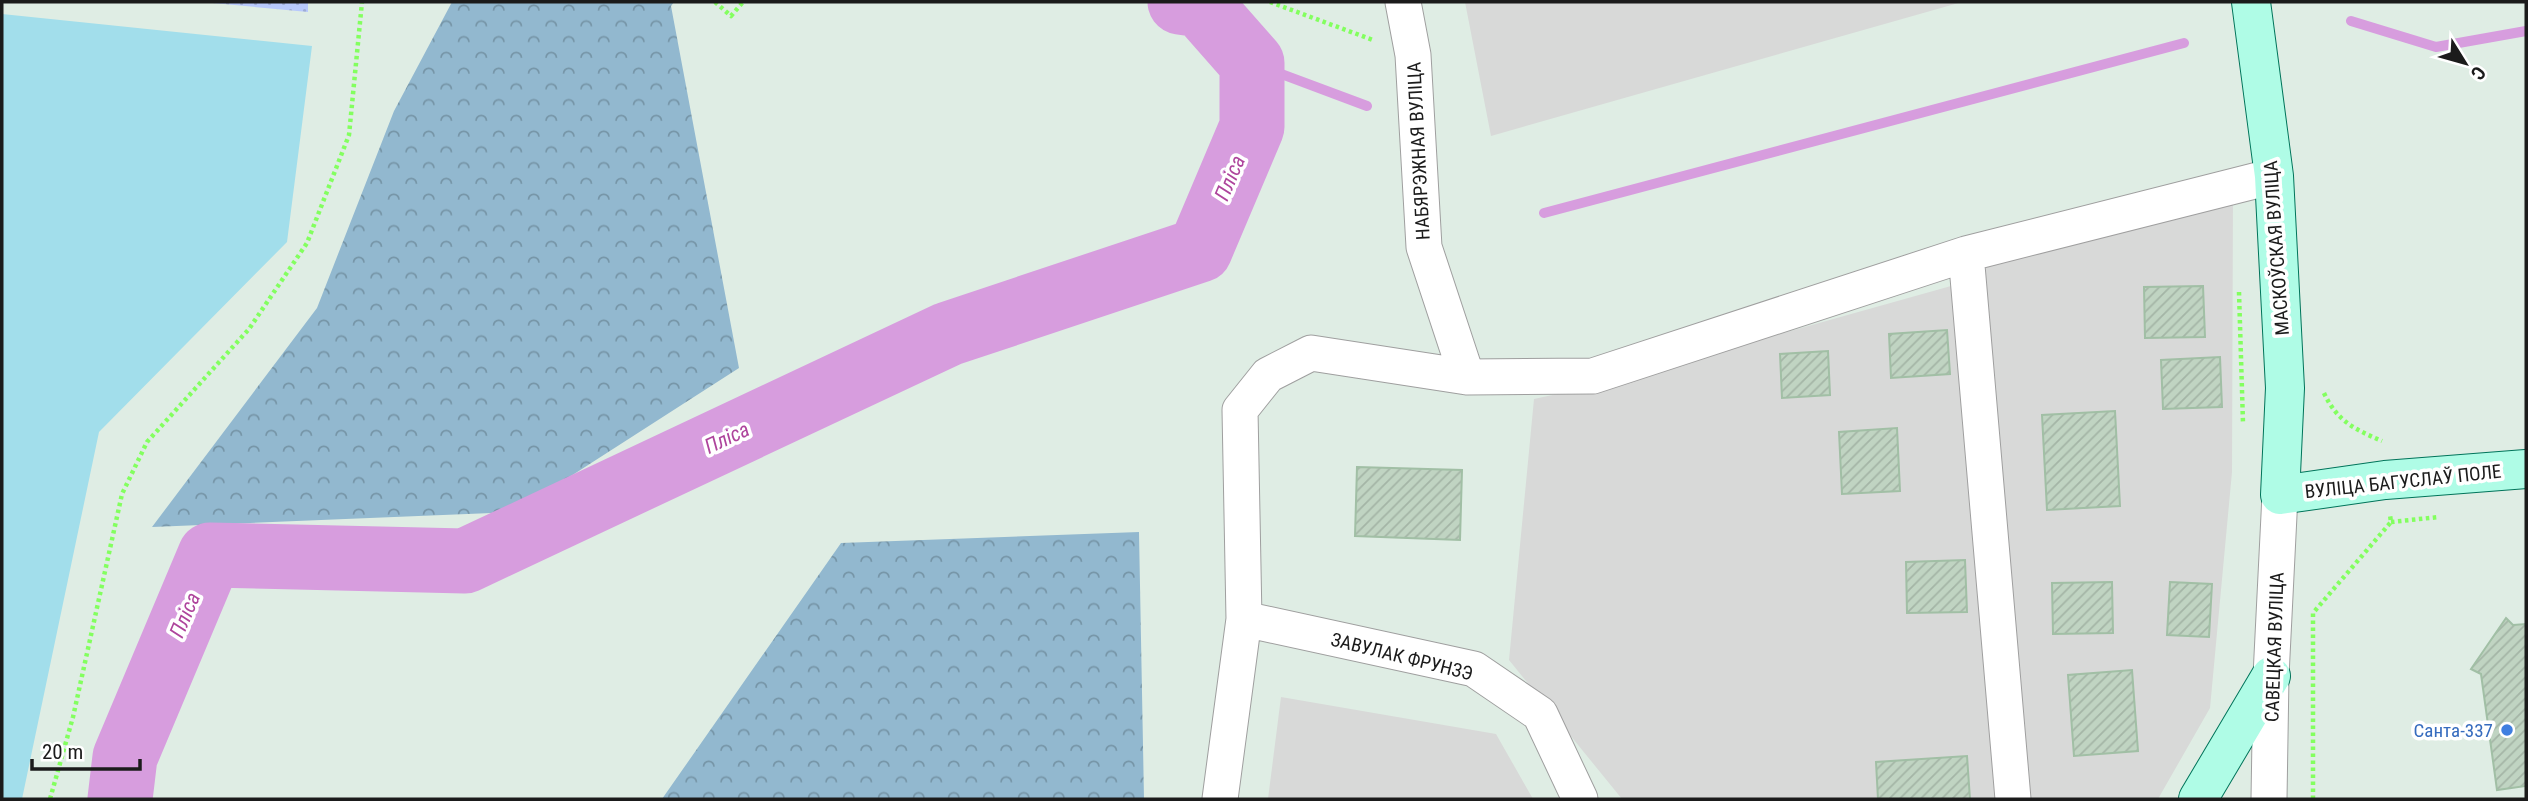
<svg xmlns="http://www.w3.org/2000/svg" width="2528" height="801" font-family="'Roboto Condensed',sans-serif">
	<style>
		.residential { fill: #d8d9d8 }
		.grass { fill: #a2deeb }
		.forest { fill: url(#forest-crowns) }
		.park { fill: url(#park-dots) }
		.lines { fill: none; stroke-linecap: round; stroke-linejoin: round }
		.stream { stroke: #d79dde; stroke-width: 10 }
		.river { stroke: #d79dde; stroke-width: 65 }
		.building { fill: url(#building-hatch); stroke: #a1bfa5; stroke-width: 2 }
		.street-casing { stroke: #9f9f9f; stroke-width: 37 }
		.secondary-casing { stroke: #00745a; stroke-width: 40 }
		.path { stroke: #83ff5f; stroke-width: 4.5; stroke-dasharray: 3.5 3.5; stroke-linecap: butt }
		.street { stroke: #fff; stroke-width: 35 }
		.secondary { stroke: #affce6; stroke-width: 38 }
		.shop-dot { fill: #3f7fe0; stroke: #fff; stroke-width: 2.5 }
		.labels { text-anchor: middle; stroke-width: 7; stroke-linejoin: round; paint-order: stroke }
		.street-label { font-size: 19px; fill: #1b1b1b; stroke: #fff }
		.shop-label { font-size: 19px; fill: #366cbe; stroke: #fff; text-anchor: end }
		.water-label { font-size: 21px; font-style: italic; fill: #ae449c; stroke: #fff }
	</style>
	<defs>
		<pattern id="forest-crowns" width="20" height="18" patternUnits="userSpaceOnUse" patternTransform="scale(1.75)"><rect width="20" height="18" fill="#92b8cf"/><path d="M2 6a3 3 0 1 1 6 0M12 15a3 3 0 1 1 6 0" fill="none" stroke="#7695a7"/></pattern>
		<pattern id="park-dots" width="8" height="8" patternUnits="userSpaceOnUse" patternTransform="scale(1.75)"><rect width="8" height="8" fill="#b8c9fc"/><path d="M2 2h.1M6 6h.1" fill="none" stroke="#9eacd7" stroke-width="1.8" stroke-linecap="round"/></pattern>
		<pattern id="building-hatch" width="6" height="6" patternUnits="userSpaceOnUse" patternTransform="scale(1.75)"><rect width="6" height="6" fill="#c0d4c2"/><path d="M-1 1l2-2M0 6l6-6M5 7l2-2" fill="none" stroke="#a4b5a6"/></pattern>
	</defs>
	<rect width="100%" height="100%" fill="#dfede4"/>
	<!-- residential -->
	<path class="residential" d="M 1465,2 L 1962,2 L 1491,136 Z
		M 2233,192 L 2232,472 L 2210,708 L 2158,799 L 2023,799 L 1964,262 Z
		M 1951,286 L 2003,799 L 1622,799 L 1509,660 L 1534,399 L 1594,386 Z
		M 1281,697 L 1496,734 L 1533,799 L 1268,799 Z"/>
	<!-- grass -->
	<path class="grass" d="M 2,14 L 312,46 L 287,242 L 99,432 L 22,799 L 2,799 Z"/>
	<!-- forest -->
	<path class="forest" d="M 452,2 L 674,2 L 671,6 L 739,368 L 515,512 L 152,527 L 317,308 L 394,111 Z
		M 1139,532 L 1144,799 L 662,799 L 841,543 Z"/>
	<!-- park -->
	<path class="park" d="M 202,2 L 308,2 L 308,12 Z"/>
	<g class="lines">
		<!-- stream -->
		<path class="stream" d="M 2351,21 L 2436,47 L 2526,31
			M 1252,63 L 1367,106
			M 1544,213 L 2184,43"/>
		<!-- river -->
		<path class="river" d="M 120,799 L 125,757 L 210,555 L 465,561 L 948,334 L 1200,250 L 1252,127 L 1252,63 L 1201,5 L 1180,2"/>
	</g>
	<!-- building -->
	<path class="building" d="M 2203,286 L 2205,337 L 2145,338 L 2144,287 Z
		M 1947,330 L 1950,374 L 1891,378 L 1889,334 Z
		M 1828,351 L 1830,395 L 1782,398 L 1780,354 Z
		M 2220,357 L 2222,407 L 2163,409 L 2161,360 Z
		M 2115,411 L 2120,506 L 2047,510 L 2042,415 Z
		M 1897,428 L 1900,491 L 1842,494 L 1839,432 Z
		M 1357,467 L 1462,470 L 1460,540 L 1355,536 Z
		M 1965,560 L 1967,612 L 1907,613 L 1906,562 Z
		M 2112,582 L 2113,633 L 2053,634 L 2052,583 Z
		M 2170,582 L 2212,584 L 2209,637 L 2167,635 Z
		M 2506,618 L 2513,625 L 2526,624 L 2526,786 L 2497,790 L 2481,674 L 2471,669 Z
		M 2132,670 L 2138,751 L 2074,756 L 2068,675 Z
		M 1967,756 L 1970,799 L 1878,799 L 1876,762 Z"/>
	<g class="lines">
		<defs>
			<path id="street" d="M 1403,2 L 1413,55 L 1424,247 L 1467,377
				M 1966,254 L 2013,799
				M 1244,619 L 1474,669 L 1540,714 L 1580,799
				M 1220,799 L 1244,619 L 1240,410 L 1268,375 L 1311,353 L 1467,377 L 1593,376 L 1966,254 L 2274,176
				M 2269,799 L 2271,676 L 2280,495"/>
			<path id="secondary" d="M 2251,2 L 2274,176 L 2285,388 L 2280,495 L 2385,480 L 2526,469
				M 2198,799 L 2271,676"/>
		</defs>
		<!-- street casing -->
		<use href="#street" class="street-casing"/>
		<!-- secondary casing -->
		<use href="#secondary" class="secondary-casing"/>
		<!-- path -->
		<path class="path" d="M 715,2 L 731,16 L 743,2
			M 1270,2 L 1373,40
			M 2239,292 L 2243,423
			M 2324,393 C 2337,421 2354,429 2382,441
			M 2391,522 L 2439,517
			M 50,799 L 73,717 L 122,494 L 147,442 L 249,329 L 307,243 L 349,135 L 362,2
			M 2313,799 L 2313,613 L 2391,522 L 2390,515"/>
		<!-- street -->
		<use href="#street" class="street"/>
		<!-- secondary -->
		<use href="#secondary" class="secondary"/>
	</g>
	<!-- markers -->
	<circle class="shop-dot" cx="2507" cy="730" r="7"/>
	<g class="labels">
		<!-- street labels -->
		<g class="street-label">
			<text transform="translate(1418 151) rotate(-93)" y="7">НАБЯРЭЖНАЯ ВУЛІЦА</text>
			<text transform="translate(2276 248) rotate(-94)" y="7">МАСКОЎСКАЯ ВУЛІЦА</text>
			<text transform="translate(2403 481) rotate(-6)" y="7">ВУЛІЦА БАГУСЛАЎ ПОЛЕ</text>
			<text transform="translate(2274 647) rotate(-88)" y="7">САВЕЦКАЯ ВУЛІЦА</text>
			<text transform="translate(1402 656) rotate(14)" y="7">ЗАВУЛАК ФРУНЗЭ</text>
		</g>
		<!-- shop labels -->
		<g class="shop-label">
			<text x="2493" y="737">Санта-337</text>
		</g>
		<!-- water labels -->
		<g class="water-label">
			<text transform="translate(1230 178) rotate(-67)" y="7">Пліса</text>
			<text transform="translate(727 438) rotate(-25)" y="7">Пліса</text>
			<text transform="translate(185 615) rotate(-67)" y="7">Пліса</text>
		</g>
	</g>
	<!-- border -->
	<rect width="2528" height="801" fill="none" stroke="#1b1b1b" stroke-width="7"/>
	<!-- north arrow -->
	<g transform="translate(2465 63) rotate(127)" stroke="#ffffff" stroke-width="5" paint-order="stroke">
	<path d="M0-5L12 26L0 18L-12 26Z" fill="#1b1b1b"/>
	<text y="-10" font-size="19" font-weight="bold" text-anchor="middle" fill="#1b1b1b">С</text>
	</g>
	<!-- scale -->
	<path d="M32 759v10h108v-10" fill="none" stroke="#1b1b1b" stroke-width="3.5"/>
	<text x="42" y="759" font-size="21" fill="#1b1b1b" stroke="#ffffff" stroke-width="5" paint-order="stroke">20 m</text>
</svg>
